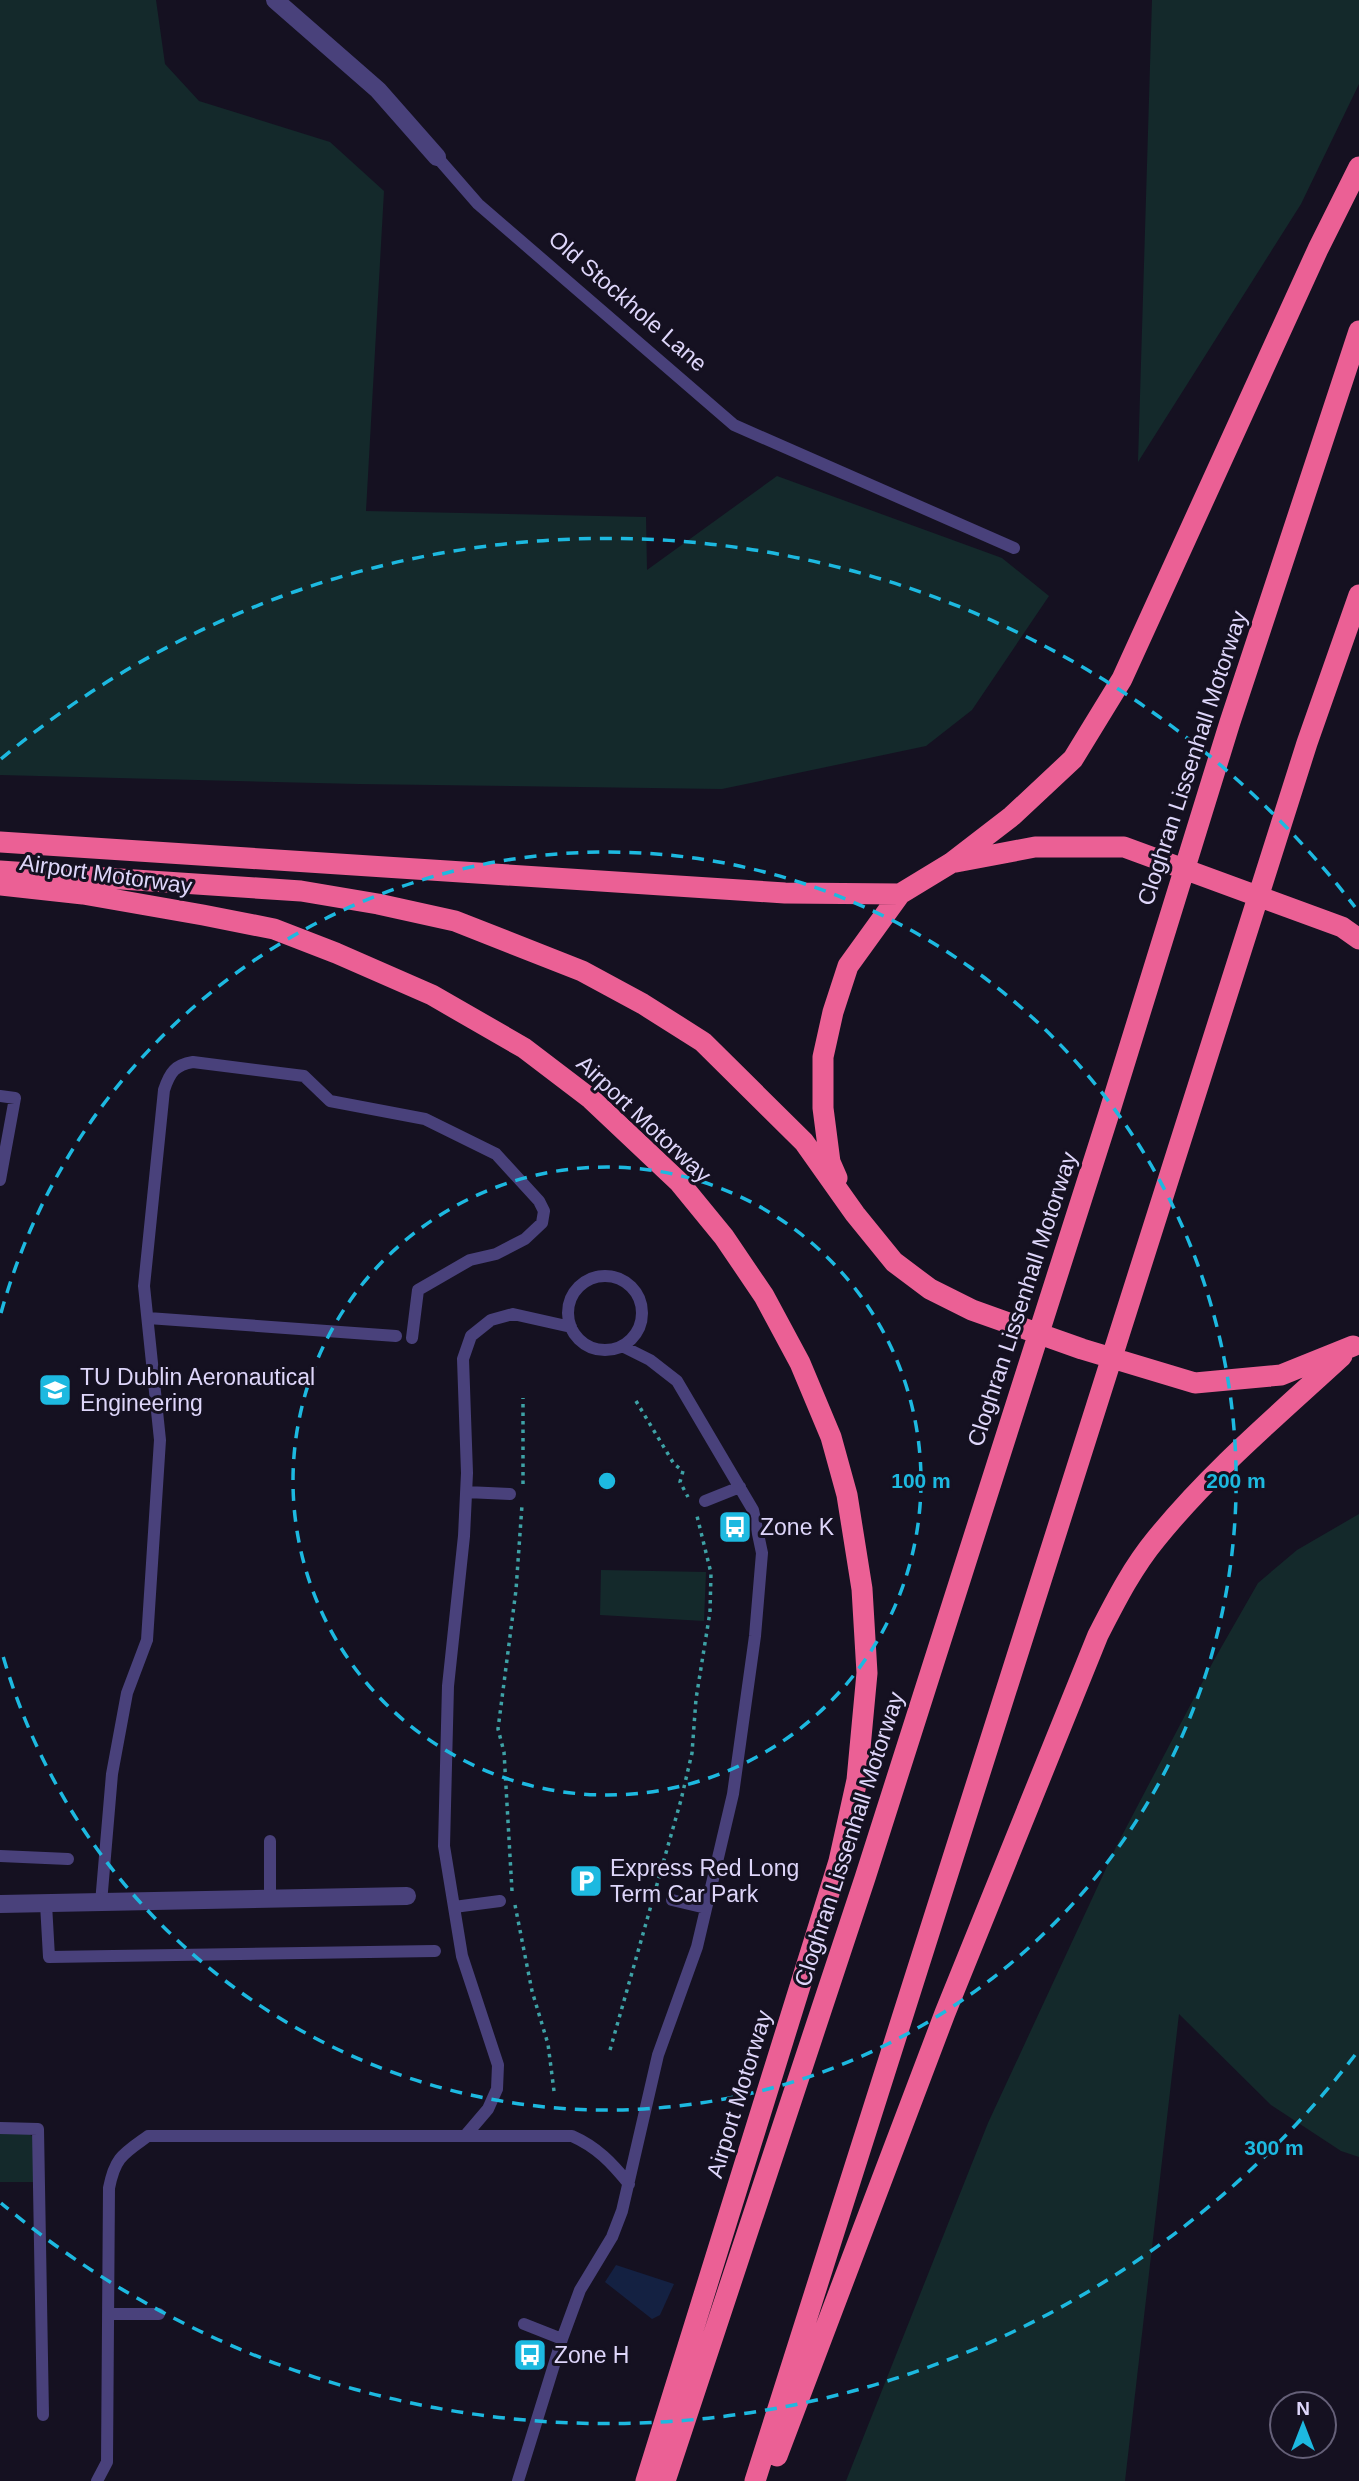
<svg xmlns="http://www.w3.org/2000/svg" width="1359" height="2481" font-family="Arial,sans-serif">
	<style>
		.green { fill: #14292b }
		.water { fill: #142142 }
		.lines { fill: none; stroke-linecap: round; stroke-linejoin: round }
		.path { stroke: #3ea2a6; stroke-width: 3.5; stroke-dasharray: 3.5 5; stroke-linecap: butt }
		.lane { stroke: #49417b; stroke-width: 12 }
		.street { stroke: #49417b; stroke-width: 18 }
		.highway { stroke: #eb6095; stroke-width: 21 }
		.ring { fill: none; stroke: #1db9e0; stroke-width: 3.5; stroke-dasharray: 12 9 }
		.labels { text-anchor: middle; stroke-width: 6; stroke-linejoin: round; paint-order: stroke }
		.street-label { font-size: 23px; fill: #ded6fa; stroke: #151121 }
		.poi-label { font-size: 23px; fill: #ded6fa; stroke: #151121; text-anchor: start }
		.centre { fill: #1db9e0; stroke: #151121; stroke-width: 3.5 }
		.ring-label { font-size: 21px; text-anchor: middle; font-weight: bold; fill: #1db9e0; stroke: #151121; stroke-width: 6; stroke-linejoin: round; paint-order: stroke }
	</style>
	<rect width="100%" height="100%" fill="#151121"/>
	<!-- green -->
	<path class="green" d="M 0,0 L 156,0 L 165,64 L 199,101 L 330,142 L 384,191 L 366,511 L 646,517 L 647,570 L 777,476 L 1002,558 L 1049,596 L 972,710 L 926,746 L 722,789 L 358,784 L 0,775 Z
		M 1152,0 L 1359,0 L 1359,84 L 1301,204 L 1138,462 Z
		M 1359,1514 L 1359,2157 L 1341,2151 L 1271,2105 L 1179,2014 L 1125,2481 L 846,2481 L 988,2123 L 1116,1847 L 1214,1660 L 1258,1583 L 1297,1550 Z
		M 601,1570 L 706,1572 L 704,1621 L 600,1615 Z
		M 0,2131 L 26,2131 L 34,2138 L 37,2182 L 0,2182 Z"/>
	<!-- water -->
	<path class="water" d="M 616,2265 L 674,2284 L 660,2315 L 652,2319 L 605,2282 Z"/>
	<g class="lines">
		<!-- path -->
		<path class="path" d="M 636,1401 L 674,1464 L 683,1471 L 680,1482 L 688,1497
			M 523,1484 L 523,1398
			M 512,1891 L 504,1752 L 498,1729 L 516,1590 L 522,1505
			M 515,1905 L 532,1991 L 548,2044 L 554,2091
			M 610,2050 L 681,1800 L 692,1753 L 696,1699 L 710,1612 L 711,1573 L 697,1516"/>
		<!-- lane -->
		<path class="lane" d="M 437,157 L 478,204 L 734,425 L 1014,548
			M 0,1096 L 15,1098 L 0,1180
			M568 1313a37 37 0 1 1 74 0a37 37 0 1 1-74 0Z
			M 148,1318 L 396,1336
			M 466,1492 L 510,1494
			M 705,1501 L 740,1487
			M 270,1841 L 270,1899
			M 0,1856 L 68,1859
			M 672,1900 L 706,1908
			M 101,1903 L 112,1774 L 127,1693 L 147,1640 L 160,1440 L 144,1286 L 164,1090 C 170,1072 175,1065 193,1062 L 304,1076 L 330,1101 L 425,1119 L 496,1154 L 539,1201 L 544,1211 L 542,1223 L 525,1239 L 496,1254 L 470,1260 L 418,1290 L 412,1338
			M 46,1904 L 49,1957 L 435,1951
			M 454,1907 L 500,1901
			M 0,2128 L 38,2129 L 43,2415
			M 465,2136 L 488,2109 L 497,2089 L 498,2065 L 462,1956 L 444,1846 L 448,1686 L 464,1536 L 467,1473 L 463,1359 L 471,1336 L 491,1320 L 513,1314 L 571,1327
			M 108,2314 L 159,2314
			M 524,2324 L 562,2339
			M 97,2481 L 107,2462 L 109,2188 C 115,2157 123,2154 148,2136 L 572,2136 C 597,2147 612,2163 629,2184
			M 518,2481 L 562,2339 L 580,2290 L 612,2237 L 622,2211 L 658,2055 L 697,1947 L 733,1794 L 755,1636 L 762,1553 L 753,1510 L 677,1381 L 650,1360 L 622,1346"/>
		<!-- street -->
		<path class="street" d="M 275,0 L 378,90 L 437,157
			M 0,1904 L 407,1896"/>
		<!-- highway -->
		<path class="highway" d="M 0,842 L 785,893 L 900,894
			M 956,862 L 1035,847 L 1124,847 L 1342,927 L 1359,939
			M 0,871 L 301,891 L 378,904 L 455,921 L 582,971 L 643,1004 L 703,1042 L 804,1142 L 855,1214 L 894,1262 L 930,1289 L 972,1310 L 1082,1349 L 1195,1383 L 1281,1375 L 1353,1346
			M 0,885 L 83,894 L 203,915 L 274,929 L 336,953 L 432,995 L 524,1048 L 591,1099 L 679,1182 L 724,1237 L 764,1296 L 800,1363 L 831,1437 L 847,1495 L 862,1589 L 867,1673 L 857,1780 L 839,1861 L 646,2481
			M 837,1178 L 830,1162 L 823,1108 L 823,1057 L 833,1012 L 848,966 L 900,894 L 951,863 L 1012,816 L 1073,759 L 1122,679 L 1318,249 L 1359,167
			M 777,2456 L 945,2013 L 1098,1635 C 1115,1602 1132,1568 1156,1539 C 1211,1471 1278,1415 1342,1356
			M 665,2481 L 865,1878 L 1110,1110 L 1230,722 L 1359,331
			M 755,2481 L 1307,743 L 1359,595"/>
	</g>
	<!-- distance rings -->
	<g class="ring">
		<circle cx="607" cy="1481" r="314"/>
		<path d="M1 1313A629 629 0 1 1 1 1649"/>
		<path d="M1355 2055A943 943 0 0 1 1 2203M1 759A943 943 0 0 1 1355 907"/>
	</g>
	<!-- icons -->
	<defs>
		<symbol id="university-square" viewBox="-11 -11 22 22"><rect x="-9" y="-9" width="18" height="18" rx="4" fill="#1db9e0" stroke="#151121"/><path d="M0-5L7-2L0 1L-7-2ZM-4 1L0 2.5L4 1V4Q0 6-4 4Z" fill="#fff"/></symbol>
		<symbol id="bus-square" viewBox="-11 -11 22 22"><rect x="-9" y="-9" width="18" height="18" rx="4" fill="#1db9e0" stroke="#151121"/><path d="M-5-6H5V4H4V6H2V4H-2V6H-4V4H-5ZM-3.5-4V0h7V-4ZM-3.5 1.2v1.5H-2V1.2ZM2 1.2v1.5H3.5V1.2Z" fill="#fff"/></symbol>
		<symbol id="parking-square" viewBox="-11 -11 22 22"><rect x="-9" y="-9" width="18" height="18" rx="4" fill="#1db9e0" stroke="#151121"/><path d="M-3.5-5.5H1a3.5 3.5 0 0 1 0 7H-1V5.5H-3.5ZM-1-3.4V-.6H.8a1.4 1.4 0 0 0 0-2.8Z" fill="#fff"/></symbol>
	</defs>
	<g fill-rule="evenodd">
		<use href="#university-square" x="36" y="1371" width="38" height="38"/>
		<use href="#bus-square" x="716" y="1508" width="38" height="38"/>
		<use href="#parking-square" x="567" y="1862" width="38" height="38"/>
		<use href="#bus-square" x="511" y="2336" width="38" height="38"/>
	</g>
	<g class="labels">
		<!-- street labels -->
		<g class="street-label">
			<text transform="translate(628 301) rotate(41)" y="8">Old Stockhole Lane</text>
			<text transform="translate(1192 758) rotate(-72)" y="8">Cloghran Lissenhall Motorway</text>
			<text transform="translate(106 874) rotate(8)" y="8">Airport Motorway</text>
			<text transform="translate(644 1119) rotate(43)" y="8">Airport Motorway</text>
			<text transform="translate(1022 1299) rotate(-72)" y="8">Cloghran Lissenhall Motorway</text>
			<text transform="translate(849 1839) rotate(-72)" y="8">Cloghran Lissenhall Motorway</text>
			<text transform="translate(739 2094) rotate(-73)" y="8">Airport Motorway</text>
		</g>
		<!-- poi labels -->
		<g class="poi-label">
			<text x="80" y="1385">TU Dublin Aeronautical<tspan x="80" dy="26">Engineering</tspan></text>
			<text x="760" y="1535">Zone K</text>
			<text x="610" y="1876">Express Red Long<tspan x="610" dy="26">Term Car Park</tspan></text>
			<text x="554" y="2363">Zone H</text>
		</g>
	</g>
	<circle cx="607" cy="1481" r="10" class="centre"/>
	<g class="ring-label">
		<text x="921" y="1488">100 m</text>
		<text x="1236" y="1488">200 m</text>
		<text x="1274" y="2155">300 m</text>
	</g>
	<!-- north arrow -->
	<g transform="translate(1303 2425)"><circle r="33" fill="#151121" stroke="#656078" stroke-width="2"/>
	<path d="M0-5L12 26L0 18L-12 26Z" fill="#1db9e0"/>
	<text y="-10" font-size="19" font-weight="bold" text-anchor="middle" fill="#ded6fa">N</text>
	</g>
</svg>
